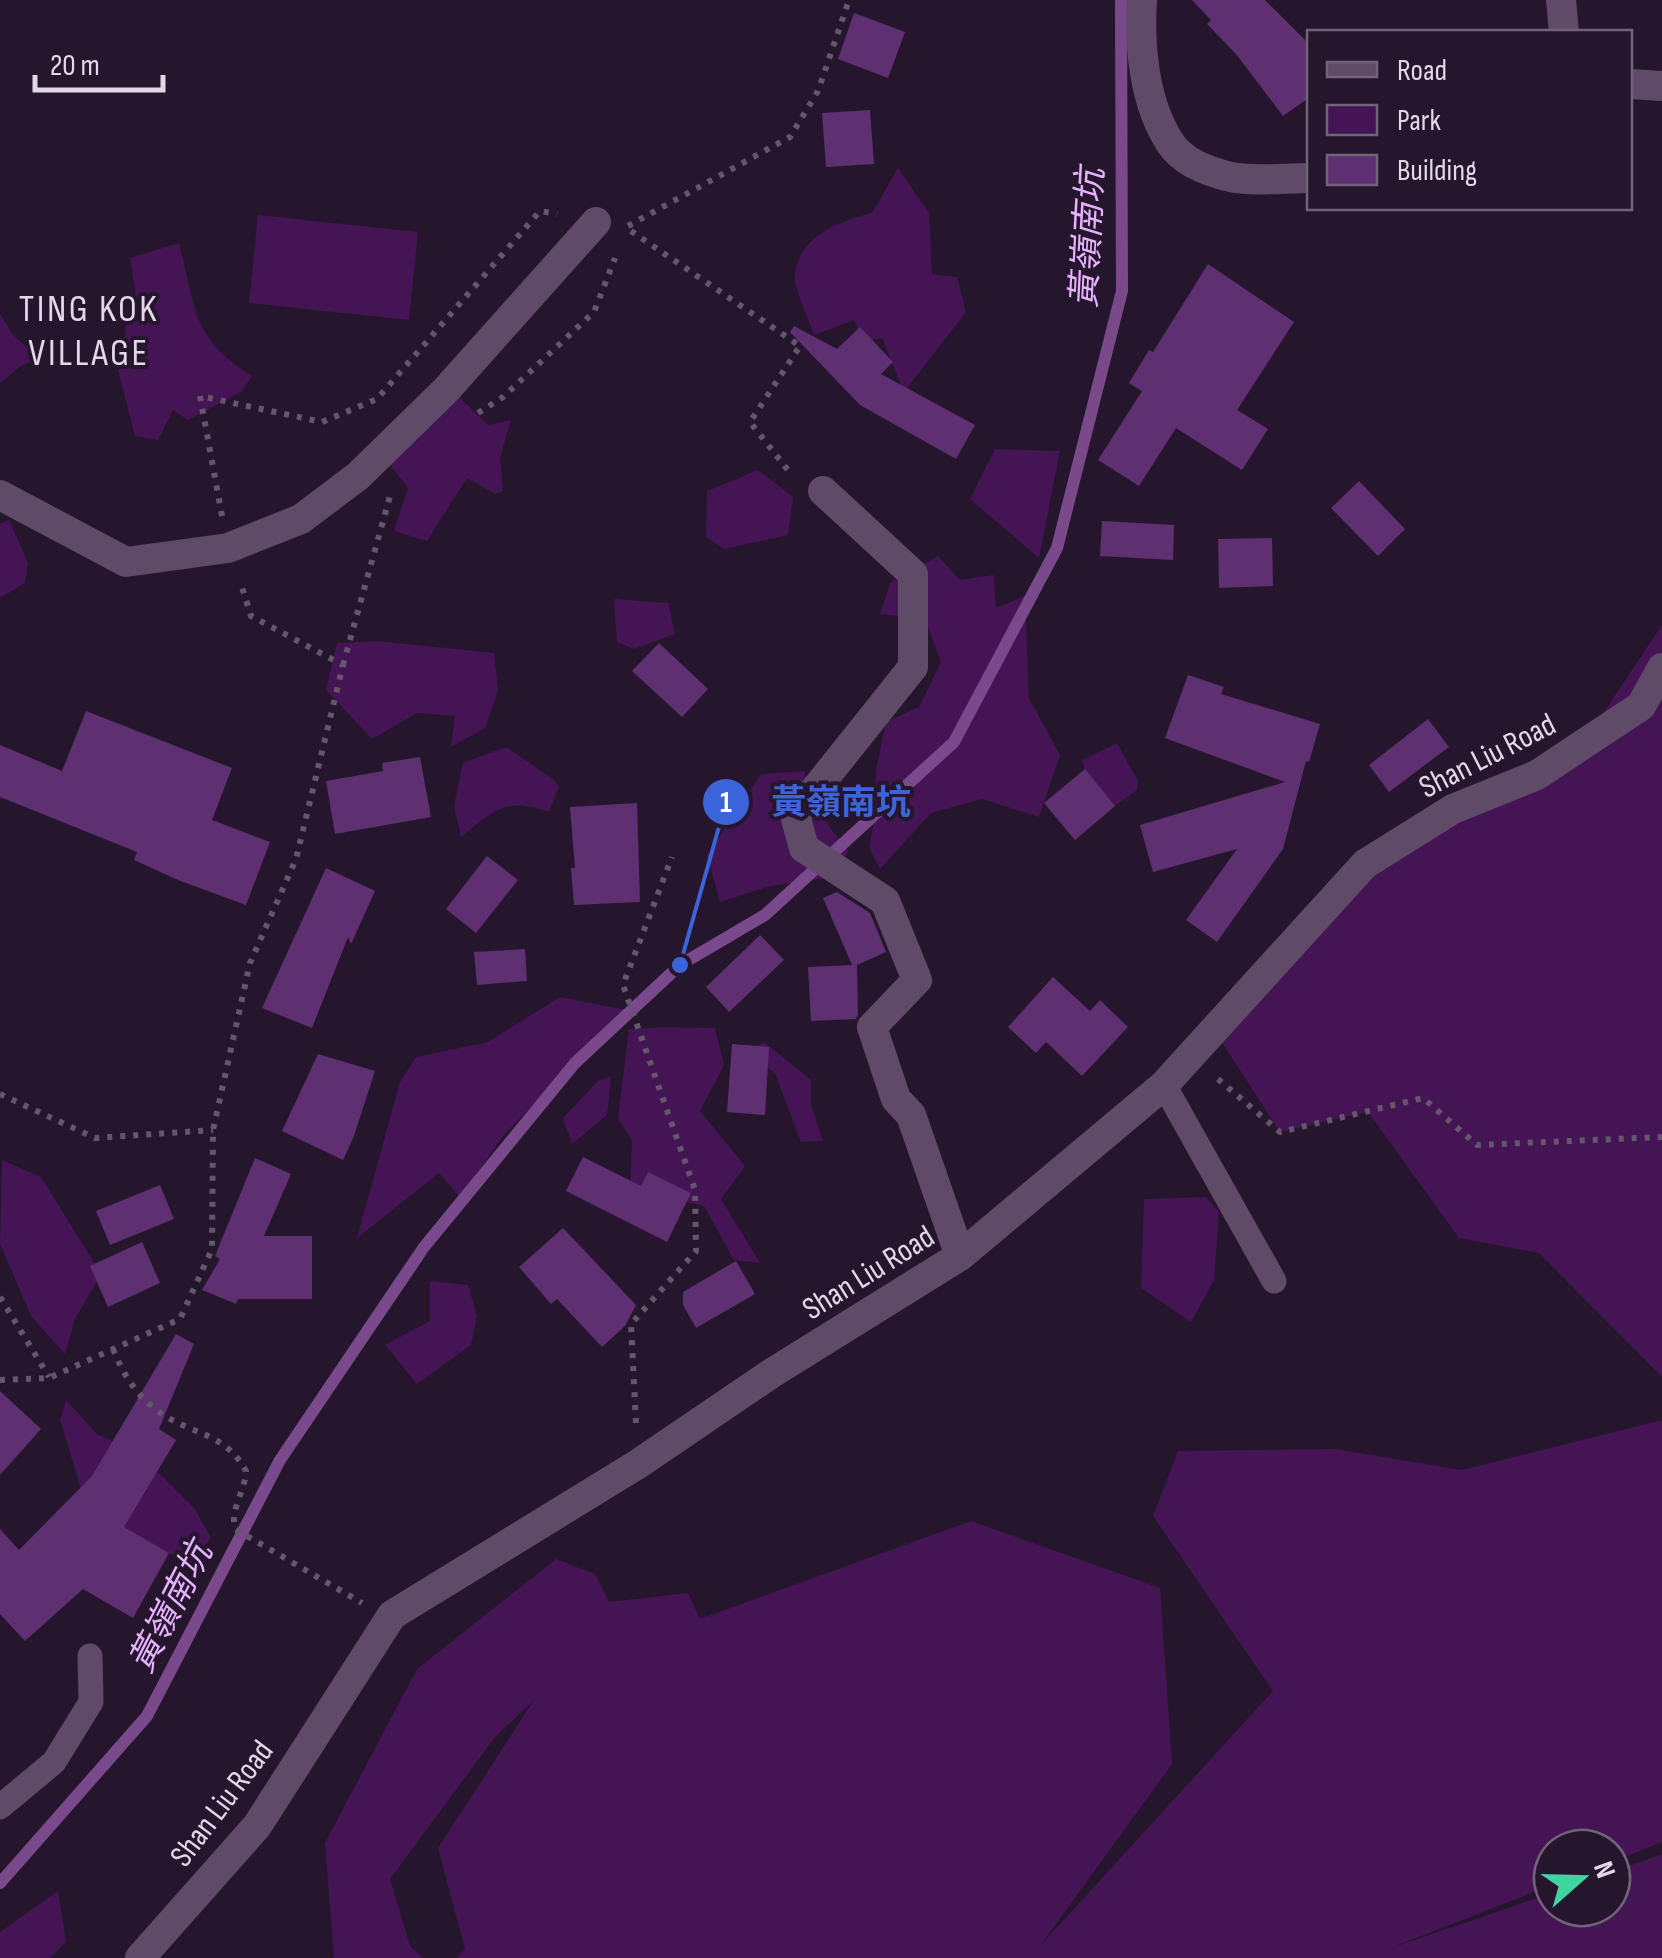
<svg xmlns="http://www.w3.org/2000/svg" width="1662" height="1958" font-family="'Sofia Sans Condensed','Noto Sans TC',sans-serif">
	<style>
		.green { fill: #441455 }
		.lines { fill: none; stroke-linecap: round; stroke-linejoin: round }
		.stream { stroke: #79498c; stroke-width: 12 }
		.building { fill: #5e2f71 }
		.path { stroke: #64566b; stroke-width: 6; stroke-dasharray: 5 8; stroke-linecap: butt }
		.lane { stroke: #5f4b68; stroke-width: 25 }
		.street { stroke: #5f4b68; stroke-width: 30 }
		.labels { text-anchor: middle; stroke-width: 8; stroke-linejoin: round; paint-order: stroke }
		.street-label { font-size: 32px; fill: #e3d8e8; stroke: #26162d }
		.water-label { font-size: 35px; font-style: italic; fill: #e6b1fd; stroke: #26162d }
		.quarter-label { font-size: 38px; letter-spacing: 2.5px; fill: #e3d8e8; stroke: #26162d }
		.leader { fill: none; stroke: #3b63da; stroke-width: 4 }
		.callout-dot { fill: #3b63da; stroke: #26162d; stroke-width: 4 }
		.mark-label { font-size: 30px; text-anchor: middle; font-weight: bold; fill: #fff }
		.callout-label { font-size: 35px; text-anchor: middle; font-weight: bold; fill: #3b63da; stroke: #26162d; stroke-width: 8; stroke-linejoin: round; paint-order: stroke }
	</style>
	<rect width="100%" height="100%" fill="#26162d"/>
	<!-- green -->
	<path class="green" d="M 898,168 L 929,213 L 932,274 L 957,277 L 966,312 L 904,392 L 882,338 L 864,341 L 854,320 L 814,335 C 809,320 793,287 795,274 C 799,236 841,220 872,213 Z
		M 258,215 L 418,232 L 409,320 L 249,303 Z
		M 179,243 C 196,308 191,338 252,376 L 241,392 L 188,420 L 173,410 L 158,440 L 135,436 L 118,370 L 136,351 L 125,337 L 129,294 L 136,294 L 130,258 Z
		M 0,314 L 13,335 L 39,358 L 21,366 L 0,383 Z
		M 423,390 L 454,392 L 488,425 L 511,420 L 500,458 L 503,491 L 495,494 L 467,478 L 427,541 L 394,531 L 408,488 L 391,466 L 381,438 L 407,446 L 418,440 L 405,419 Z
		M 995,449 L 1060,451 L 1039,558 L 970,499 Z
		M 758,470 L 793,497 L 788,535 L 724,549 L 706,537 L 707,491 Z
		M 9,520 L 28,563 L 25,583 L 0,598 L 0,524 Z
		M 938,556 L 960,580 L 994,575 L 996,608 L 1025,596 L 1029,698 L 1060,755 L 1039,817 L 982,799 L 931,813 L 880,869 L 869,848 L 876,811 L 876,770 L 886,722 L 919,707 L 941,662 L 925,619 L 880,614 L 890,583 Z
		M 614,599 L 668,603 L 675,634 L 634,649 L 617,642 Z
		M 1662,625 L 1662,1377 L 1539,1253 L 1459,1238 L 1368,1112 L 1280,1132 L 1214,1030 L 1388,849 L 1582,745 Z
		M 378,641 L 494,653 L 498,690 L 485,728 L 451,747 L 455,716 L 417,713 L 372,739 L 326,690 L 337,643 Z
		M 1117,743 L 1138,781 L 1137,790 L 1116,805 L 1092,796 L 1082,760 Z
		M 506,747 L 553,779 L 559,786 L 549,812 C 506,796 493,811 461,837 L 454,806 L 463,763 Z
		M 804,771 L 830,828 L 849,852 L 826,878 L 770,886 L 720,902 L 707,855 L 761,774 Z
		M 560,997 L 626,1010 L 502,1137 L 460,1197 L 439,1173 L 357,1238 L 400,1082 L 416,1057 L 488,1042 Z
		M 666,1027 L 715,1028 L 724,1065 L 700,1111 L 745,1166 L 721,1199 L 760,1263 L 734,1260 L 704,1206 L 676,1200 L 630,1200 L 632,1140 L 618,1119 L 629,1029 Z
		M 764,1042 L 811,1080 L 811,1104 L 823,1141 L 801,1142 L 775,1073 L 748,1053 Z
		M 611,1076 L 607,1115 L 572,1144 L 563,1118 L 598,1081 Z
		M 2,1160 L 41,1177 L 101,1274 L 75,1319 L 65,1354 L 31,1316 L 0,1244 Z
		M 1206,1197 L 1219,1212 L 1214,1280 L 1191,1322 L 1141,1288 L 1144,1199 Z
		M 430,1281 L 468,1285 L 477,1316 L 471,1345 L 417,1384 L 385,1345 L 430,1321 Z
		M 66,1400 L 97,1434 L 139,1453 L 195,1509 L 211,1538 L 191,1563 L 136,1538 L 86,1505 L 60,1420 Z
		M 1662,1420 L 1662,1842 L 1612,1862 L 1612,1848 L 1552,1848 L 1552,1885 L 1388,1949 L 1552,1893 L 1552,1908 L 1612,1908 L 1612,1872 L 1662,1854 L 1662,1958 L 457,1958 L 465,1949 L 438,1848 L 534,1700 L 495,1737 L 390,1879 L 410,1946 L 423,1958 L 334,1958 L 325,1843 L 417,1669 L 556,1559 L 595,1574 L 609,1602 L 688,1593 L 700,1619 L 971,1521 L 1160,1588 L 1172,1764 L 1040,1946 L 1273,1691 L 1153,1516 L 1178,1451 L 1336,1449 L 1462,1470 Z
		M 58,1891 L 66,1942 L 50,1958 L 0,1958 L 0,1932 Z"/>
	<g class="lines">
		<!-- stream -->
		<path class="stream" d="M 0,1883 L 147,1716 L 280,1460 L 424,1247 L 575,1063 L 680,965 L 765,915 L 954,742 L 1057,548 L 1122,291 L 1121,0"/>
	</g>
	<!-- building -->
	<path class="building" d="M 1192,0 L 1265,0 L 1310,45 L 1310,97 L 1283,116 L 1236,54 L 1207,24 L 1211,20 Z
		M 854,13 L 905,32 L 888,78 L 838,59 Z
		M 870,110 L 874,164 L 826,167 L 822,113 Z
		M 1208,264 L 1294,322 L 1237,410 L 1268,429 L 1242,470 L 1176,428 L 1139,486 L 1098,460 L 1142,391 L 1129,383 L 1149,350 L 1153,352 Z
		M 794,326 L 837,349 L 860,327 L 893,362 L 881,374 L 975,425 L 956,459 L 860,405 L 790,332 Z
		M 1359,481 L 1405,529 L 1378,556 L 1331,508 Z
		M 1102,521 L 1174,525 L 1173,560 L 1100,556 Z
		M 1272,538 L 1273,586 L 1219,588 L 1218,539 Z
		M 659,643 L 708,689 L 682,717 L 632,671 Z
		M 1188,675 L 1224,687 L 1221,694 L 1320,724 L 1309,762 L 1306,761 L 1283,849 L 1217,942 L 1186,920 L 1237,849 L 1153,872 L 1140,825 L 1285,782 L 1165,738 Z
		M 86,711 L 232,768 L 212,820 L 270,842 L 246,905 L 178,880 L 134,860 L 137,852 L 0,797 L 0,745 L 62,771 Z
		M 1428,719 L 1449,747 L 1389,792 L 1369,765 Z
		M 420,757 L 431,817 L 335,834 L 326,781 L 383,771 L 382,763 Z
		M 1085,769 L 1115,806 L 1075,840 L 1044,803 Z
		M 637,803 L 640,902 L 574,905 L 571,868 L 575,868 L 570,807 Z
		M 487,856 L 518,880 L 476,933 L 446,909 Z
		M 326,868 L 375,891 L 351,944 L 348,937 L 312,1028 L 262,1008 Z
		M 837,892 L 870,913 L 886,952 L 857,965 L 858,1014 L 856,1019 L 811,1021 L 808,967 L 852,965 L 823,898 Z
		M 760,935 L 784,960 L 729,1012 L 706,987 Z
		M 525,949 L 527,981 L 477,985 L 474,952 Z
		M 1053,977 L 1090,1011 L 1100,1000 L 1128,1027 L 1082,1076 L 1046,1042 L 1036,1053 L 1008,1027 Z
		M 732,1044 L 769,1047 L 765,1115 L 727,1112 Z
		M 318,1054 L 375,1071 L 354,1136 L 343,1160 L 282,1131 Z
		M 583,1157 L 641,1186 L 648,1172 L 691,1193 L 667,1242 L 566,1191 Z
		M 255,1158 L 291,1174 L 264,1236 L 312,1236 L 312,1299 L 238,1299 L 236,1304 L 202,1290 L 220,1259 L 215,1256 Z
		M 160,1185 L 174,1219 L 110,1245 L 96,1211 Z
		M 563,1228 L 636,1305 L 625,1326 L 602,1347 L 557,1299 L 551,1304 L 519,1267 Z
		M 142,1242 L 160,1283 L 108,1307 L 90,1266 Z
		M 736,1261 L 755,1294 L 696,1328 L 683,1305 L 683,1292 Z
		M 176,1334 L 194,1344 L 159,1429 L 176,1440 L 124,1527 L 169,1553 L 133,1618 L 83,1589 L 25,1641 L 0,1614 L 0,1529 L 19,1550 L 92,1476 Z
		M 0,1391 L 41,1429 L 0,1475 Z"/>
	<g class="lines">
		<!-- path -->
		<path class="path" d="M 628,226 L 790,137 L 818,91 L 849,0
			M 631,231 L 800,346 L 750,422 L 791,474
			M 478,413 L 503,397 L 594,312 L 615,258
			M 222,516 L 200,396 L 322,422 L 377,399 L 540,211 L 557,214
			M 343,665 L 390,496
			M 1218,1079 L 1280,1132 L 1423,1098 L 1477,1145 L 1662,1137
			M 0,1094 L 95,1138 L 213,1130
			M 0,1297 L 49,1377
			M 113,1349 C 123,1374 136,1395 158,1411 C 192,1436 224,1431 246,1471 C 245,1492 230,1508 235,1529 L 362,1603
			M 0,1380 L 49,1378 L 180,1319 L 212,1249 L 213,1130 L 250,963 L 296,859 L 343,665 L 251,616 L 240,581
			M 636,1423 L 631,1324 L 696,1251 L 695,1190 L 623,985 L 672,857"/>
		<!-- lane -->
		<path class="lane" d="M 1164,1085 L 1274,1281
			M 0,1807 L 54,1762 L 91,1702 L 90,1656"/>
		<!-- street -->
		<path class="street" d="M 1142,0 C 1139,46 1144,104 1171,144 C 1184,163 1209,172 1231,177 C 1255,182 1285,178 1310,178
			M 1561,0 L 1564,32
			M 1630,84 L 1662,86
			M 823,491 L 913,574 L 913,667 L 795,815 L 804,848 L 885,901 L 917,980 L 872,1027 L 896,1099 L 911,1115 L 960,1256
			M 0,495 L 126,562 L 228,548 L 301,519 L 358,476 L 446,390 L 596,222
			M 140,1958 L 257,1826 L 392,1615 L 638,1464 L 772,1373 L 960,1256 L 1164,1085 L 1365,864 L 1453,809 L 1537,775 L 1582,745 L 1641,706 L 1662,668"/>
	</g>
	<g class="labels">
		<!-- street labels -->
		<g class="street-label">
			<text transform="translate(1487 755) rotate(-27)" y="11">Shan Liu Road</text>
			<text transform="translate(868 1272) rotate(-32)" y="11">Shan Liu Road</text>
			<text transform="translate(221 1803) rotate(-53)" y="11">Shan Liu Road</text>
		</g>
		<!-- water labels -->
		<g class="water-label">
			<text transform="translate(1087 238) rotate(-87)" y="12">黃嶺南坑</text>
			<text transform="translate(170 1607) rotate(-63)" y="12">黃嶺南坑</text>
		</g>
		<!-- quarter labels -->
		<g class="quarter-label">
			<text x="89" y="321">TING KOK<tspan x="89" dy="44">VILLAGE</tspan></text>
		</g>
	</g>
	<!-- callouts -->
	<path class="leader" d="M680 965L726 802"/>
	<g class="callout-dot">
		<circle cx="680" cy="965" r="10"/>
		<circle cx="726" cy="802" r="25"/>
	</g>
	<g class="mark-label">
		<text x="726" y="812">1</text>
	</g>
	<g class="callout-label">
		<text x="841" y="814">黃嶺南坑</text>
	</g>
	<!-- legend -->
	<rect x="1307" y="30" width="325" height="180" fill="#26162d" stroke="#726478" stroke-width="2.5"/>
	<rect x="1327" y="62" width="50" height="15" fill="#5f4b68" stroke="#726478" stroke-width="2.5"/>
	<text x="1397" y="80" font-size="30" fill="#e3d8e8">Road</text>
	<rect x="1327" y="105" width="50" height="30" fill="#441455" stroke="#726478" stroke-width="2.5"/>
	<text x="1397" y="130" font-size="30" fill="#e3d8e8">Park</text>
	<rect x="1327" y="155" width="50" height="30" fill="#5e2f71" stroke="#726478" stroke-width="2.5"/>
	<text x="1397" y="180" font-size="30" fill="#e3d8e8">Building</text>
	<!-- north arrow -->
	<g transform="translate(1582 1878) rotate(70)"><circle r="48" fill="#26162d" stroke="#726478" stroke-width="2.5"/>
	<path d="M0-8L18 38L0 25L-18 38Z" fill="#40d4a1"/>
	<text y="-15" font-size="28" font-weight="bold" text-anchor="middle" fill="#e3d8e8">N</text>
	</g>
	<!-- scale -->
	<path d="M35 75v15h128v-15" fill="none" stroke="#e3d8e8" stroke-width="5"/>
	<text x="50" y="75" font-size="30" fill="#e3d8e8" stroke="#26162d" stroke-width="8" paint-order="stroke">20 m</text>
</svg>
